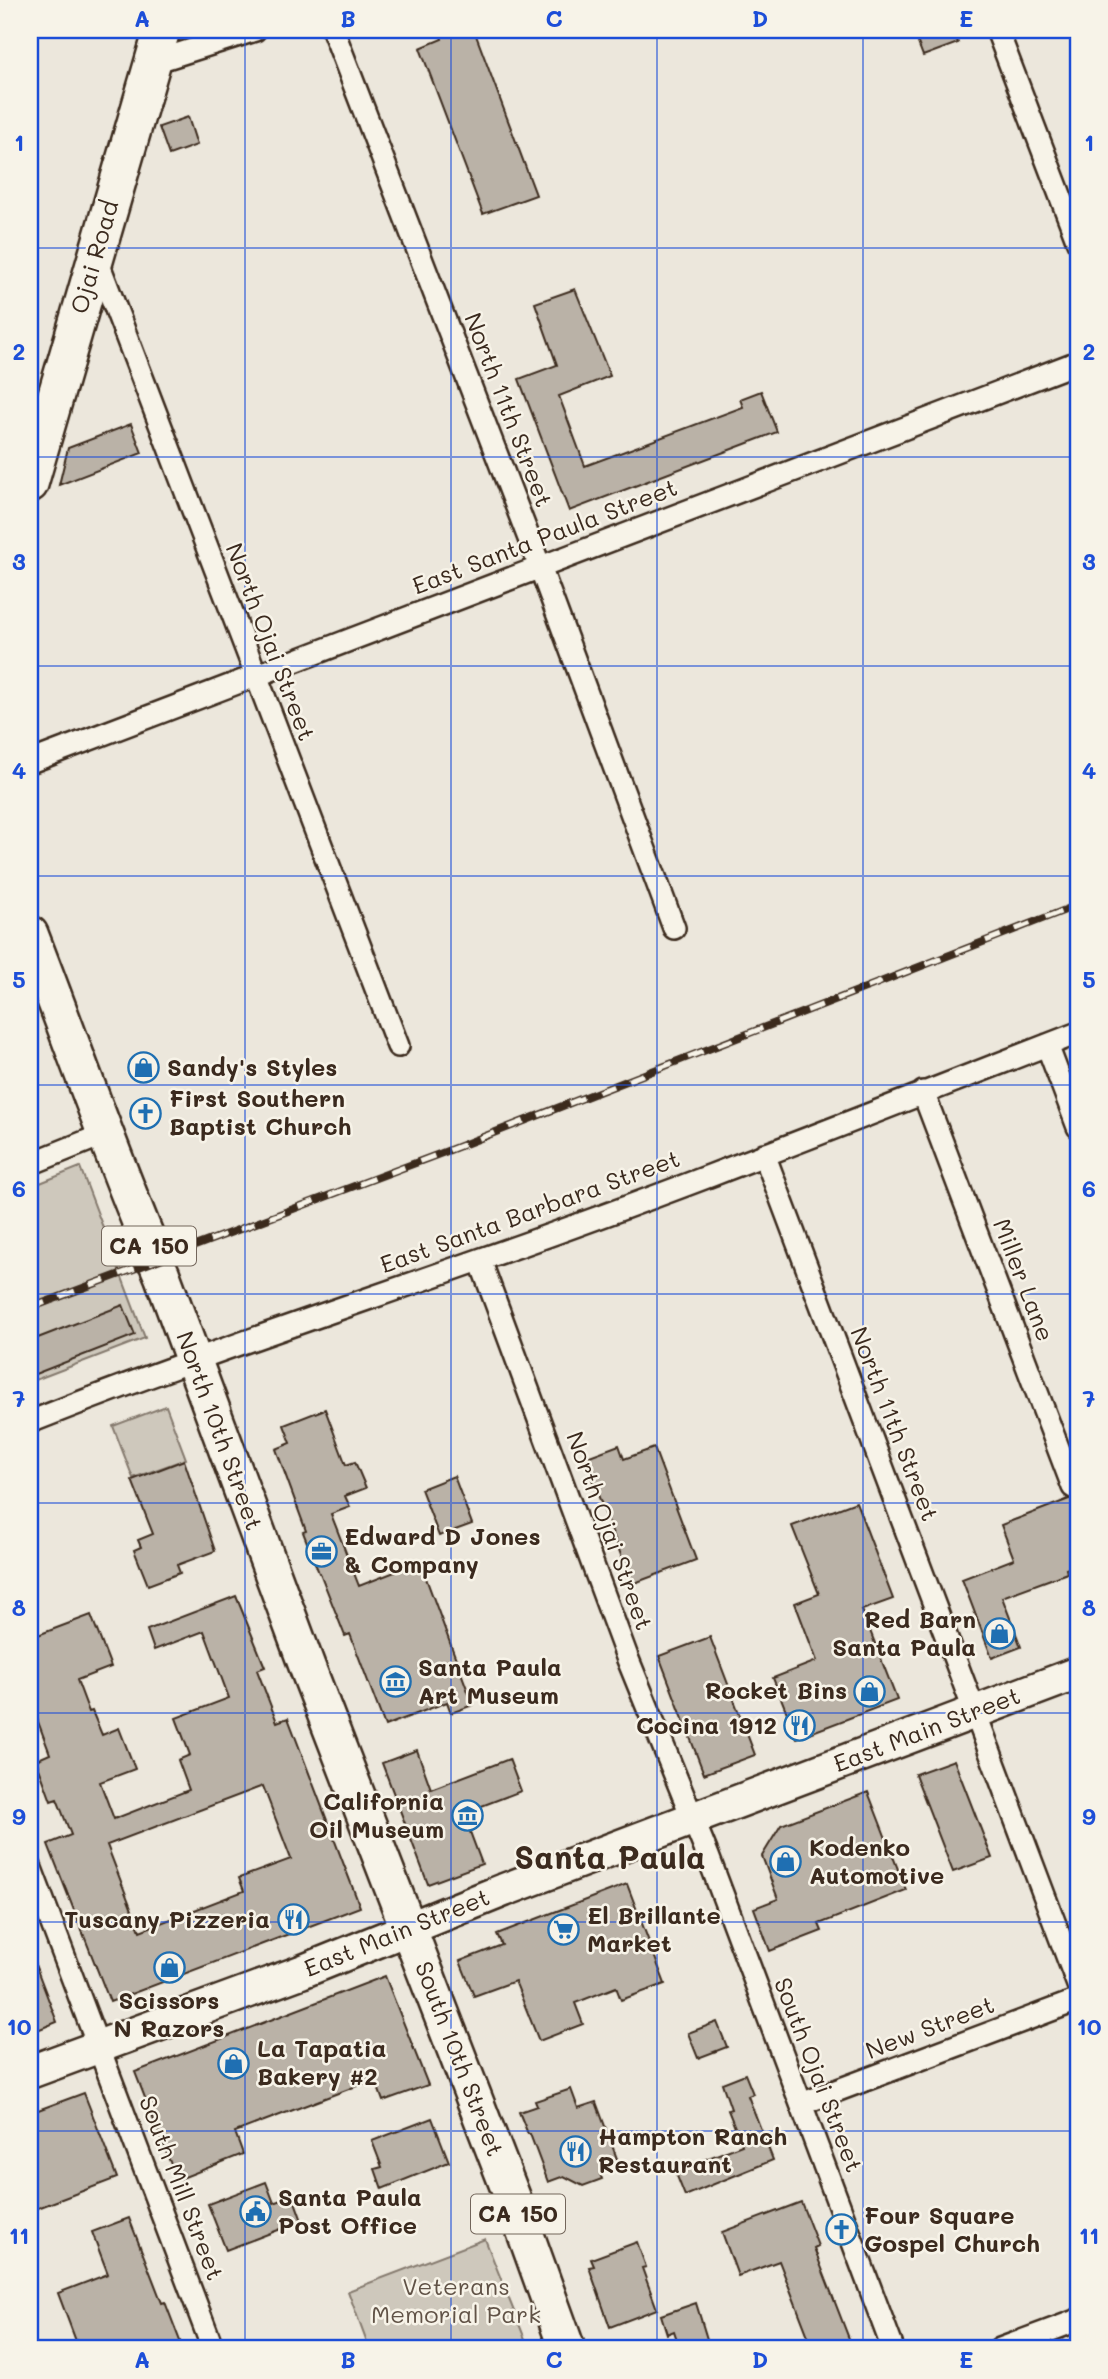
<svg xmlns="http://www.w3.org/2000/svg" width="1108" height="2379" font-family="Mali,sans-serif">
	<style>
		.green { fill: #cec8bc; stroke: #84796d; stroke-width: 2 }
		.building { fill: #bab2a7; stroke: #3b2a1e; stroke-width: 2; fill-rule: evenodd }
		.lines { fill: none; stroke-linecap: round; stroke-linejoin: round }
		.street-casing { stroke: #3b2a1e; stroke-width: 26 }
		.secondary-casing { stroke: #3b2a1e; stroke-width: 37 }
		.primary-casing { stroke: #3b2a1e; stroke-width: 40 }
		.street { stroke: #f7f3e8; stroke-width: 21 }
		.secondary { stroke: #f7f3e8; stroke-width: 32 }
		.primary { stroke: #f7f3e8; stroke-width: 35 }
		.rail-casing { stroke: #3b2a1e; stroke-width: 8 }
		.rail { stroke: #f7f3e8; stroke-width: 5; stroke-dasharray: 16; stroke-linecap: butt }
		.grid { fill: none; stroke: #1d4ed8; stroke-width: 2; stroke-opacity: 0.55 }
		.labels { text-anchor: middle; stroke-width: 5; stroke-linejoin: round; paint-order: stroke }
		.shield { fill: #f7f3e8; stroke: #73665b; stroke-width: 2 }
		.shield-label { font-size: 23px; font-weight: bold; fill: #3b2a1e }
		.street-label { font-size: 24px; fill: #3b2a1e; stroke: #f7f3e8 }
		.poi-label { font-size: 24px; font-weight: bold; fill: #3b2a1e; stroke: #f7f3e8; text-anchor: start }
		.park-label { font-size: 24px; fill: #605246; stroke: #f7f3e8 }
		.district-label { font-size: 32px; font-weight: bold; fill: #3b2a1e; stroke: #f7f3e8 }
		.neatline { fill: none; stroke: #1d4ed8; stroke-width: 2.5 }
		.grid-label { font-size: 23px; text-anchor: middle; font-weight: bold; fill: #1d4ed8 }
	</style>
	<rect width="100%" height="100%" fill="#ece7dc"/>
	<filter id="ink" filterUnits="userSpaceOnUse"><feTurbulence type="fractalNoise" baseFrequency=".0143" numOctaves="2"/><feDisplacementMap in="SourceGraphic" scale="14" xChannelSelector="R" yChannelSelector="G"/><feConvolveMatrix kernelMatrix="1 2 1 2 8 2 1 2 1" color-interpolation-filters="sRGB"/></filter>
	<g filter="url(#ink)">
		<!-- green -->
		<path class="green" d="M 80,1167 L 145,1338 L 30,1382 L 30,1187 Z
			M 166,1406 L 186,1459 L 133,1478 L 113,1426 Z
			M 485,2239 L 529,2349 L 352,2349 L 367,2343 L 348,2291 Z"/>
		<!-- building -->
		<path class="building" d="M 439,30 L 474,30 L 536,195 L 483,214 L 420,48 L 442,39 Z
			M 913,30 L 953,30 L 958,43 L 923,56 Z
			M 188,117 L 197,145 L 169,155 L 159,127 Z
			M 575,289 L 610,376 L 559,396 L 585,466 L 743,407 L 740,399 L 761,391 L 777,432 L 569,511 L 519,379 L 557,365 L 535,303 Z
			M 131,424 L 142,453 L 59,485 L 68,448 Z
			M 123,1305 L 135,1335 L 30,1376 L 30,1341 Z
			M 325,1409 L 346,1465 L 355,1462 L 366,1488 L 345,1496 L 350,1507 L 331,1514 L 359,1586 L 420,1562 L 473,1705 L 451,1713 L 447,1702 L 385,1726 L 350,1634 L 345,1636 L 320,1573 L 319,1573 L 303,1532 L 306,1531 L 276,1449 L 291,1443 L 284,1425 Z
			M 619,1445 L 624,1459 L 654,1448 L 696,1560 L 632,1584 L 584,1458 Z
			M 184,1460 L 215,1551 L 177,1565 L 180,1573 L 148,1585 L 134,1550 L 141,1547 L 138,1540 L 153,1534 L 132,1480 Z
			M 454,1476 L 472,1524 L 439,1536 L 421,1489 Z
			M 1069,1499 L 1078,1499 L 1078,1565 L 1066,1569 L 1067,1573 L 1002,1597 L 1021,1647 L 992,1658 L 962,1579 L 1014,1559 L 1001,1525 Z
			M 856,1502 L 893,1599 L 862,1610 L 897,1700 L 797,1738 L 773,1678 L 817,1661 L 795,1603 L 819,1594 L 792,1526 Z
			M 236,1596 L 265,1667 L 257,1670 L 277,1722 L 288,1718 L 360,1907 L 110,2002 L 48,1844 L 71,1835 L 57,1799 L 51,1801 L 36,1760 L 50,1754 L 30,1700 L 30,1638 L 91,1615 L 111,1667 L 77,1680 L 89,1712 L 92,1711 L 102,1735 L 119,1728 L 135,1769 L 100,1782 L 114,1819 L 189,1790 L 178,1760 L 190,1755 L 176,1718 L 229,1698 L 204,1631 L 154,1650 L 147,1630 ZM 263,1786 L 291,1859 L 239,1878 L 244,1891 L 140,1931 L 107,1845 Z
			M 710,1637 L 755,1755 L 704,1774 L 659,1656 Z
			M 417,1750 L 431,1789 L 509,1759 L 521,1791 L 463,1813 L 482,1864 L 428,1884 L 382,1763 Z
			M 954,1760 L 992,1858 L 953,1872 L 915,1774 Z
			M 868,1792 L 906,1890 L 819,1924 L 822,1931 L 770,1951 L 754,1908 L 778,1899 L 762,1856 L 781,1825 Z
			M 627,1884 L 665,1984 L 621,2000 L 616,1987 L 575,2003 L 583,2024 L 539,2041 L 515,1981 L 474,1996 L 460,1961 L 502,1945 L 497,1934 Z
			M 31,1954 L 57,2022 L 30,2033 L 30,1955 Z
			M 385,1976 L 428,2085 L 383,2101 L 375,2079 L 235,2132 L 243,2154 L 177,2180 L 135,2072 Z
			M 717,2022 L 727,2047 L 698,2058 L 688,2033 Z
			M 745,2074 L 753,2094 L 748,2096 L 773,2160 L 685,2196 L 675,2171 L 742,2145 L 728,2110 L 731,2109 L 722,2083 Z
			M 571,2089 L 578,2108 L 596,2102 L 620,2167 L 600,2174 L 602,2179 L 583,2186 L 564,2176 L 548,2182 L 530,2134 L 528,2134 L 519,2112 L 537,2106 L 535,2101 Z
			M 84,2093 L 117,2178 L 30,2211 L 30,2113 Z
			M 432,2118 L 449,2162 L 382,2189 L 375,2169 L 382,2167 L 372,2141 Z
			M 266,2182 L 274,2203 L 293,2196 L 302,2221 L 226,2250 L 208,2204 Z
			M 801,2202 L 818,2246 L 814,2248 L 853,2349 L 813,2349 L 779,2261 L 738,2276 L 722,2232 Z
			M 129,2218 L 162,2303 L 165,2302 L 183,2349 L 79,2349 L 58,2293 L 108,2274 L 92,2232 Z
			M 637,2242 L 646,2267 L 642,2268 L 657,2309 L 610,2327 L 589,2267 L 594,2266 L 591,2259 Z
			M 696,2303 L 710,2349 L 680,2349 L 674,2331 L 667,2334 L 661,2315 Z"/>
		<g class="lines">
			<defs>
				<path id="street" d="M 333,30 L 540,567 L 674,928
					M 997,30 L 1078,242
					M 154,62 L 255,30
					M 96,257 L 398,1046
					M 30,762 L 1078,362
					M 1047,1045 L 1078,1127
					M 923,1092 L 1073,1487
					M 764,1154 L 1078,1985
					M 30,1164 L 107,1133
					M 480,1260 L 627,1657 L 708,1856 L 893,2349
					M 30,1422 C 178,1363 329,1313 479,1260 C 681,1190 879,1110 1078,1033
					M 30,1866 L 213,2349
					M 801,2104 L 1078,2000
					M 1000,2349 L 1078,2320"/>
				<path id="secondary" d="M 30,2072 L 301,1972 L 504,1890 L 1078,1673"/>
				<path id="primary" d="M 30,484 L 162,30
					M 30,934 C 74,1048 114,1163 162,1275 L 308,1669 L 513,2199 L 567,2349"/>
			</defs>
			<!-- street casing -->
			<use href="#street" class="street-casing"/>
			<!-- secondary casing -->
			<use href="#secondary" class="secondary-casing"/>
			<!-- primary casing -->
			<use href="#primary" class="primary-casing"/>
			<!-- street -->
			<use href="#street" class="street"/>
			<!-- secondary -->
			<use href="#secondary" class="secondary"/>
			<!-- primary -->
			<use href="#primary" class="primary"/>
			<defs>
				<path id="rail" d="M 30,1308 L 442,1153 L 1078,905"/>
			</defs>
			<!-- rail casing -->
			<use href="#rail" class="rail-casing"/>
			<!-- rail -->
			<use href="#rail" class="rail"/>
		</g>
	</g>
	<!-- grid -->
	<path class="grid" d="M 245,30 L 245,2349M 451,30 L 451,2349M 657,30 L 657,2349M 863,30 L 863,2349M 30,248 L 1078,248M 30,457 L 1078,457M 30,666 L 1078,666M 30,876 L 1078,876M 30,1085 L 1078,1085M 30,1294 L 1078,1294M 30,1503 L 1078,1503M 30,1713 L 1078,1713M 30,1922 L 1078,1922M 30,2131 L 1078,2131"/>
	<!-- icons -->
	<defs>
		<symbol id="shop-ring" viewBox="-11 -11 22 22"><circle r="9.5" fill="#f7f3e8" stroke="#1f6fb2" stroke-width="1.5"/><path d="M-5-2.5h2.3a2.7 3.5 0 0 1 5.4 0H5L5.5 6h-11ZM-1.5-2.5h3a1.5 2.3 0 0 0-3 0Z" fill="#1f6fb2"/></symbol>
		<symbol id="church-ring" viewBox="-11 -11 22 22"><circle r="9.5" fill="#f7f3e8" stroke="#1f6fb2" stroke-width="1.5"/><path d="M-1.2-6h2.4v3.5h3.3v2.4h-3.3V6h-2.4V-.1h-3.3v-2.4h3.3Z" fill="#1f6fb2"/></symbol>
		<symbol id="office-ring" viewBox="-11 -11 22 22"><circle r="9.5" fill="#f7f3e8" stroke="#1f6fb2" stroke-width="1.5"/><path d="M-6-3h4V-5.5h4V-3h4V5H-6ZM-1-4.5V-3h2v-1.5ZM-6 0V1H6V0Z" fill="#1f6fb2"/></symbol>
		<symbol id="museum-ring" viewBox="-11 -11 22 22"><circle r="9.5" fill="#f7f3e8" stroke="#1f6fb2" stroke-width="1.5"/><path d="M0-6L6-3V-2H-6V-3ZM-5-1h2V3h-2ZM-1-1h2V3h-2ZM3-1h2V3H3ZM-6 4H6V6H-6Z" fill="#1f6fb2"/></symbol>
		<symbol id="restaurant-ring" viewBox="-11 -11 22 22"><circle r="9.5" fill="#f7f3e8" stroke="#1f6fb2" stroke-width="1.5"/><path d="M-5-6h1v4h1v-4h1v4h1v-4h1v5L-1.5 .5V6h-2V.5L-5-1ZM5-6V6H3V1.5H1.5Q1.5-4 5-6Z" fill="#1f6fb2"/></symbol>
		<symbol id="supermarket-ring" viewBox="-11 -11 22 22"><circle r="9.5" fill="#f7f3e8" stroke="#1f6fb2" stroke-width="1.5"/><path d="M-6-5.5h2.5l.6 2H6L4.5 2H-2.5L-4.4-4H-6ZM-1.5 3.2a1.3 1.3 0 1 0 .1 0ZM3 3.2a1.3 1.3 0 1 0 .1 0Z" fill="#1f6fb2"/></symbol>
		<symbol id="civic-ring" viewBox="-11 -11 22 22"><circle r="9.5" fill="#f7f3e8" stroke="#1f6fb2" stroke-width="1.5"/><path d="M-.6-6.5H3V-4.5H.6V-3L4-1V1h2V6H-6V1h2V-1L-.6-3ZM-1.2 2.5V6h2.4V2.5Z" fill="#1f6fb2"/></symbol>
	</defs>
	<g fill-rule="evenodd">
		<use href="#shop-ring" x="126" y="1050" width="35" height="35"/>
		<use href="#church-ring" x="128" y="1096" width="35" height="35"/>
		<use href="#office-ring" x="304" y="1534" width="35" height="35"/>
		<use href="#shop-ring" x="982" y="1616" width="35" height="35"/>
		<use href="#museum-ring" x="378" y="1664" width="35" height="35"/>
		<use href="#shop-ring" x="852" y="1674" width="35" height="35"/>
		<use href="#restaurant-ring" x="782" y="1708" width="35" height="35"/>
		<use href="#museum-ring" x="450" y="1798" width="35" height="35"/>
		<use href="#shop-ring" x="768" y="1844" width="35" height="35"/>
		<use href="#restaurant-ring" x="276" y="1902" width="35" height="35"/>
		<use href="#supermarket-ring" x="546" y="1912" width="35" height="35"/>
		<use href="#shop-ring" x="152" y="1950" width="35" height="35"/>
		<use href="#shop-ring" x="216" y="2046" width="35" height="35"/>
		<use href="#restaurant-ring" x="558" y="2134" width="35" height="35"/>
		<use href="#civic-ring" x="238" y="2194" width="35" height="35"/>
		<use href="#church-ring" x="824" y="2212" width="35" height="35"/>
	</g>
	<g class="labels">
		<!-- shield labels -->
		<g class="shield">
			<rect x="102" y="1226.5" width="94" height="39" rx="5"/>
			<rect x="471" y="2194.5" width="94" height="39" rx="5"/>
		</g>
		<g class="shield-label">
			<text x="149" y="1254">CA 150</text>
			<text x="518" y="2222">CA 150</text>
		</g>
		<!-- street labels -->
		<g class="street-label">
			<text transform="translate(95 257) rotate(-74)" y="8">Ojai Road</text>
			<text transform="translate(508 410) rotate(69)" y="8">North 11th Street</text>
			<text transform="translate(545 537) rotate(-21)" y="8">East Santa Paula Street</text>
			<text transform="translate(270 642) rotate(69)" y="8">North Ojai Street</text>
			<text transform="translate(530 1212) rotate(-20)" y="8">East Santa Barbara Street</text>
			<text transform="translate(1023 1280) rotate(69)" y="8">Miller Lane</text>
			<text transform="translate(894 1424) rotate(69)" y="8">North 11th Street</text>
			<text transform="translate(219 1431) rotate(70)" y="8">North 10th Street</text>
			<text transform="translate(609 1531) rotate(70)" y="8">North Ojai Street</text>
			<text transform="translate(927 1730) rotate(-21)" y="8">East Main Street</text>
			<text transform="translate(397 1933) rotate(-22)" y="8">East Main Street</text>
			<text transform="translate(930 2028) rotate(-21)" y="8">New Street</text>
			<text transform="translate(459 2059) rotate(69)" y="8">South 10th Street</text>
			<text transform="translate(818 2075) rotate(69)" y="8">South Ojai Street</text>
			<text transform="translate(181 2188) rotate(69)" y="8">South Mill Street</text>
		</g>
		<!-- poi labels -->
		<g class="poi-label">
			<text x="167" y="1076">Sandy's Styles</text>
			<text x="169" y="1107">First Southern<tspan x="169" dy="28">Baptist Church</tspan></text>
			<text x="344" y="1545">Edward D Jones<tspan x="344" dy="28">&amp; Company</tspan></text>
			<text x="976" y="1628" text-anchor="end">Red Barn<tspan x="976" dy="28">Santa Paula</tspan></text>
			<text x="418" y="1676">Santa Paula<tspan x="418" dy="28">Art Museum</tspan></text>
			<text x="847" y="1699" text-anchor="end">Rocket Bins</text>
			<text x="777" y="1734" text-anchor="end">Cocina 1912</text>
			<text x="444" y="1810" text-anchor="end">California<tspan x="444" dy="28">Oil Museum</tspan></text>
			<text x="809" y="1856">Kodenko<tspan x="809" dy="28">Automotive</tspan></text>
			<text x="587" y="1924">El Brillante<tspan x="587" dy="28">Market</tspan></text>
			<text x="270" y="1928" text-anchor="end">Tuscany Pizzeria</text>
			<text x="169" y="2009" text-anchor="middle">Scissors<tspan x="169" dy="28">N Razors</tspan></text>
			<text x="257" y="2057">La Tapatia<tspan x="257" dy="28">Bakery #2</tspan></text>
			<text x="598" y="2145">Hampton Ranch<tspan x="598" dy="28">Restaurant</tspan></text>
			<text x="278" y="2206">Santa Paula<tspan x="278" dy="28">Post Office</tspan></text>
			<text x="864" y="2224">Four Square<tspan x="864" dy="28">Gospel Church</tspan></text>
		</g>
		<!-- park labels -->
		<g class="park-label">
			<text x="456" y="2295">Veterans<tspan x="456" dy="28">Memorial Park</tspan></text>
		</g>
		<!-- district labels -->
		<g class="district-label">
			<text x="610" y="1869">Santa Paula</text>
		</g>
	</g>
	<!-- margin -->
	<rect width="1108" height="2379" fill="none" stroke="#f7f3e8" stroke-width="77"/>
	<rect x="38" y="38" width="1032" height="2302" class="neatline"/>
	<g class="grid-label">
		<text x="142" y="27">A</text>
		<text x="348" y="27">B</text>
		<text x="554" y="27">C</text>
		<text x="760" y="27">D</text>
		<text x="966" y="27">E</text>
		<text x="19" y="151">1</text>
		<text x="1089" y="151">1</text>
		<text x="19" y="360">2</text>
		<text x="1089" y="360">2</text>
		<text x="19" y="570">3</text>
		<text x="1089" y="570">3</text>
		<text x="19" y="779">4</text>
		<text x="1089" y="779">4</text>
		<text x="19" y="988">5</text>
		<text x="1089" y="988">5</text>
		<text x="19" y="1197">6</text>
		<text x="1089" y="1197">6</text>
		<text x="19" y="1407">7</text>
		<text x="1089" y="1407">7</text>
		<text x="19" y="1616">8</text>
		<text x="1089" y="1616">8</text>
		<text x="19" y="1825">9</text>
		<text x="1089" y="1825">9</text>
		<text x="19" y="2035">10</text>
		<text x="1089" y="2035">10</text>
		<text x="19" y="2244">11</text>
		<text x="1089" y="2244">11</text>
		<text x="142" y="2368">A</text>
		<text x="348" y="2368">B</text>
		<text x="554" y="2368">C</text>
		<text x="760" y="2368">D</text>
		<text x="966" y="2368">E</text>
	</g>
</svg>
